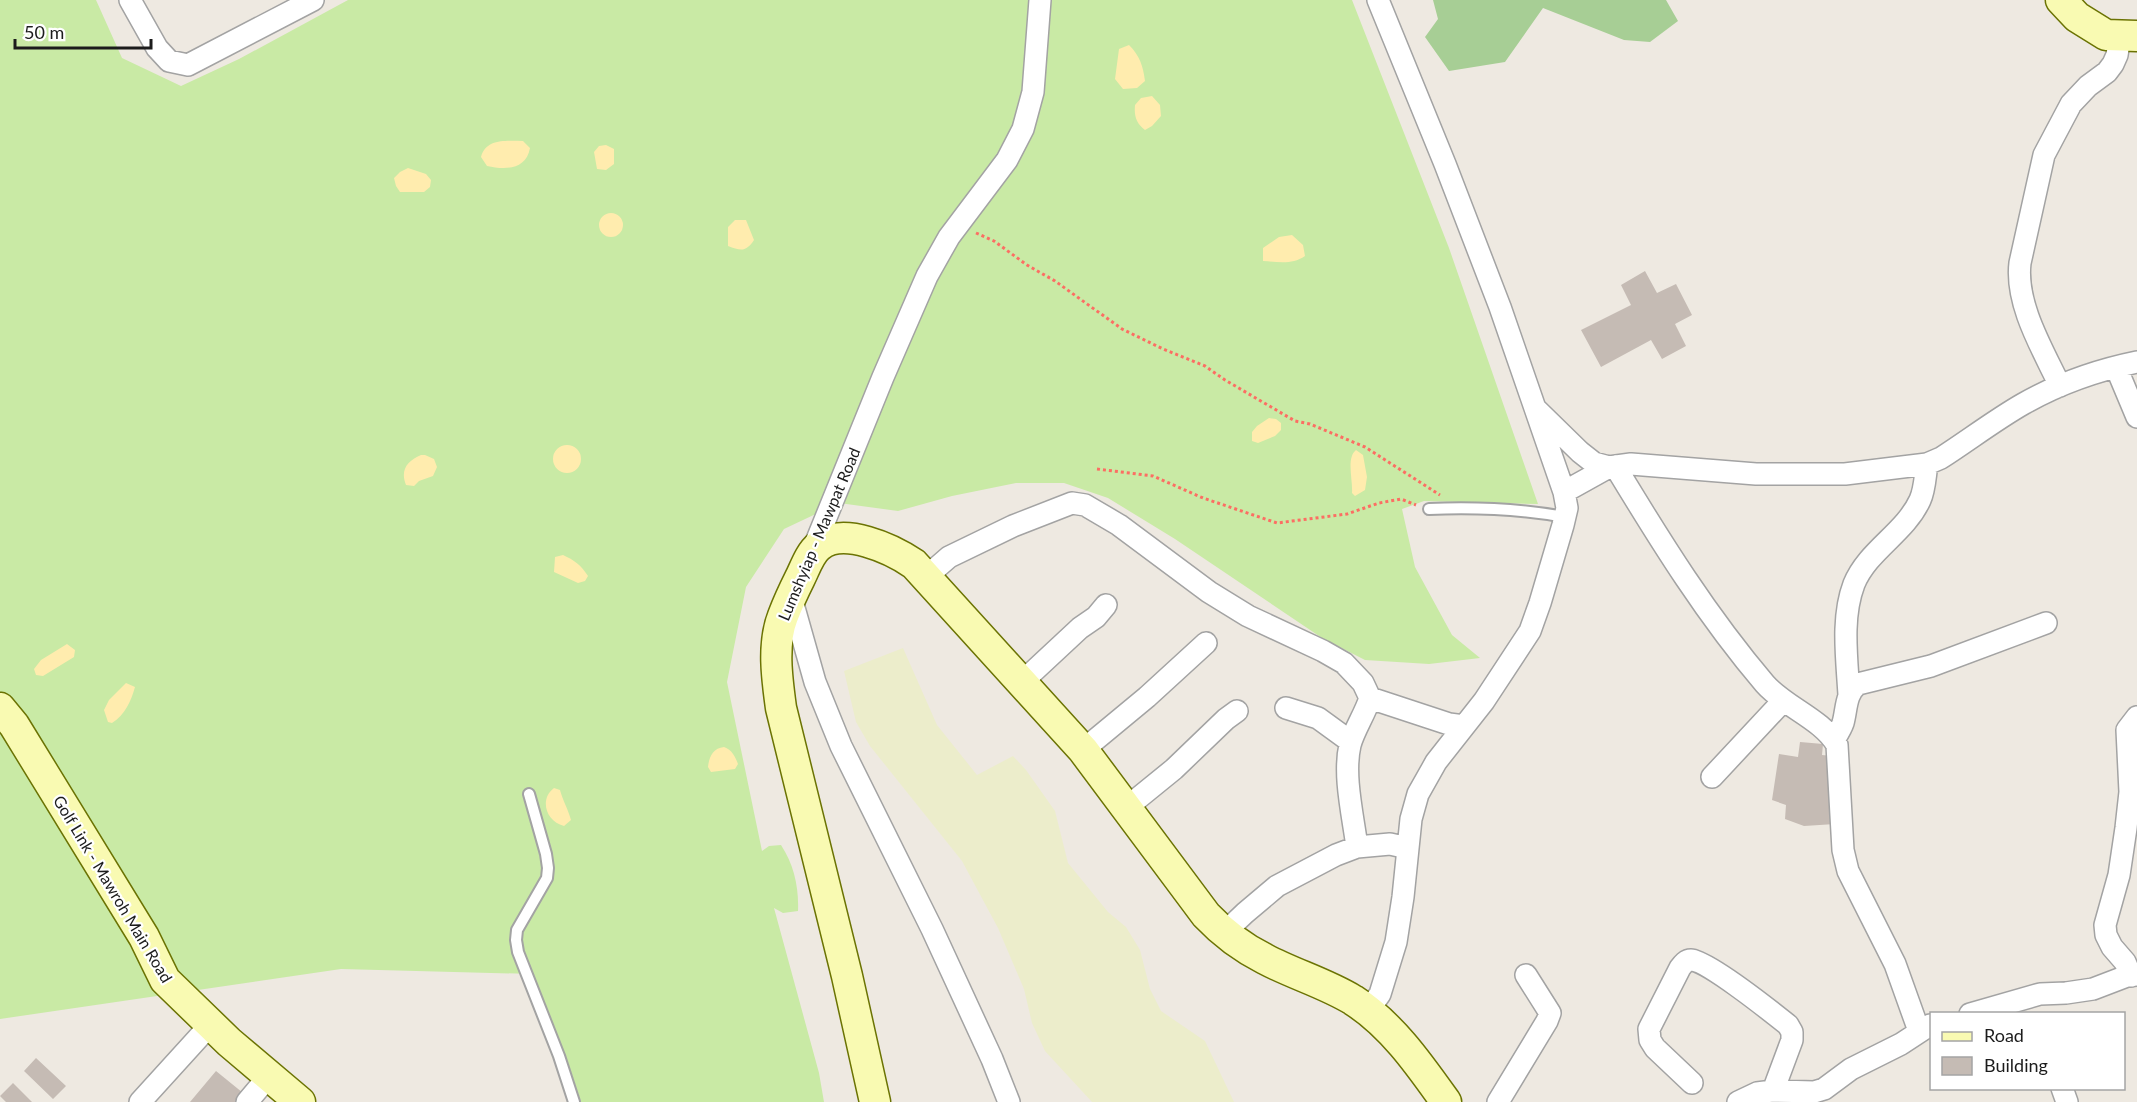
<svg xmlns="http://www.w3.org/2000/svg" width="2137" height="1102" font-family="Lato,sans-serif">
	<style>
		.farmland { fill: #ecedcb }
		.grass { fill: #c9eaa5 }
		.forest { fill: #a7ce95 }
		.sand { fill: #ffecae }
		.building { fill: #c5bbb4 }
		.lines { fill: none; stroke-linecap: round; stroke-linejoin: round }
		.lane-casing { stroke: #a3a3a3; stroke-width: 14 }
		.street-casing { stroke: #a3a3a3; stroke-width: 24 }
		.secondary-casing { stroke: #6b7303; stroke-width: 33 }
		.path { stroke: #fc6e63; stroke-width: 3; stroke-dasharray: 3 3; stroke-linecap: butt }
		.lane { stroke: #fff; stroke-width: 10 }
		.street { stroke: #fff; stroke-width: 21 }
		.secondary { stroke: #f9fab2; stroke-width: 30 }
		.labels { text-anchor: middle; stroke-width: 4.5; stroke-linejoin: round; paint-order: stroke }
		.street-label { font-size: 16px; fill: #1c1c1c; stroke: #fff }
	</style>
	<rect width="100%" height="100%" fill="#eee9e1"/>
	<!-- farmland -->
	<path class="farmland" d="M 903,648 L 937,725 L 977,775 L 1013,756 L 1026,770 L 1055,811 L 1068,863 L 1108,912 L 1126,927 L 1140,950 L 1150,989 L 1161,1011 L 1205,1041 L 1234,1102 L 1092,1102 L 1045,1051 L 1032,1023 L 1024,989 L 998,928 L 962,861 L 870,746 L 856,722 L 844,671 Z"/>
	<!-- grass -->
	<path class="grass" d="M 0,0 L 96,0 L 122,58 L 181,86 L 239,59 L 348,0 L 1352,0 L 1449,248 L 1538,504 L 1424,501 L 1402,509 L 1415,567 L 1452,635 L 1480,658 L 1429,664 L 1365,660 L 1322,638 L 1175,539 L 1108,498 L 1064,483 L 1016,483 L 952,496 L 898,511 L 839,503 L 784,529 L 746,587 L 727,682 L 762,851 L 769,846 L 781,845 C 794,865 799,887 798,911 L 783,913 L 774,908 L 819,1073 L 824,1102 L 581,1102 L 567,1060 L 532,974 L 341,969 L 0,1019 Z"/>
	<!-- forest -->
	<path class="forest" d="M 1433,0 L 1666,0 L 1678,21 L 1650,42 L 1624,40 L 1543,8 L 1505,62 L 1449,71 L 1425,37 L 1438,19 Z"/>
	<!-- sand -->
	<path class="sand" d="M 1129,45 C 1140,56 1143,66 1145,81 L 1137,88 L 1123,89 L 1115,79 L 1119,49 Z
		M 1152,96 L 1160,105 L 1161,116 L 1152,126 L 1145,130 C 1136,123 1134,116 1135,105 L 1141,98 Z
		M 523,141 L 530,148 C 526,170 505,170 487,166 L 481,157 C 486,138 507,141 523,141 Z
		M 606,145 L 614,149 L 614,164 L 606,170 L 597,169 L 594,152 L 599,146 Z
		M 408,168 L 426,174 L 431,180 L 430,187 L 424,192 L 400,192 L 396,186 L 394,178 L 400,172 Z
		M599 225a12 12 0 1 1 24 0a12 12 0 1 1-24 0Z
		M 735,220 L 746,220 L 754,240 C 746,252 741,251 728,246 L 728,227 Z
		M 1292,235 L 1303,245 L 1305,256 C 1292,265 1279,262 1263,261 L 1263,248 L 1279,237 Z
		M 1269,418 L 1276,419 L 1281,423 L 1281,430 L 1275,436 L 1258,443 L 1252,441 L 1252,432 L 1257,426 Z
		M553 459a14 14 0 1 1 28 0a14 14 0 1 1-28 0Z
		M 1356,450 L 1363,455 L 1367,477 L 1365,490 L 1355,496 L 1352,493 C 1353,480 1346,458 1356,450 Z
		M 421,455 L 425,455 L 434,459 L 437,467 L 433,476 L 419,481 L 414,486 L 406,485 C 400,470 407,461 421,455 Z
		M 563,555 C 574,560 581,565 588,576 L 585,581 L 578,583 L 554,572 L 555,557 Z
		M 67,644 L 75,650 L 74,657 L 43,676 L 36,675 L 34,669 L 41,660 Z
		M 126,683 L 135,687 C 131,701 125,715 112,723 L 108,722 L 104,710 L 109,700 Z
		M 724,747 C 732,750 735,756 738,764 L 735,769 L 711,772 L 708,767 C 709,757 713,748 724,747 Z
		M 554,788 L 560,790 C 563,801 568,809 571,820 L 564,826 C 546,822 539,799 554,788 Z"/>
	<!-- building -->
	<path class="building" d="M 1645,271 L 1657,293 L 1676,284 L 1692,315 L 1675,324 L 1686,346 L 1662,359 L 1651,340 L 1601,367 L 1581,330 L 1631,305 L 1621,285 Z
		M 1800,742 L 1823,744 L 1822,755 L 1832,756 L 1835,824 L 1804,826 L 1785,819 L 1786,805 L 1772,800 L 1779,754 L 1798,757 Z
		M 36,1058 L 66,1086 L 53,1099 L 24,1071 Z
		M 216,1071 L 248,1097 L 244,1102 L 190,1102 Z
		M 13,1083 L 32,1102 L 6,1102 L 0,1096 Z"/>
	<g class="lines">
		<defs>
			<path id="lane" d="M 1429,509 C 1474,507 1520,509 1565,517
				M 529,794 L 546,854 L 548,868 L 547,878 L 517,930 L 516,940 L 518,952 L 559,1056 L 574,1102"/>
			<path id="street" d="M 130,0 L 157,48 L 169,61 L 188,65 L 313,0
				M 2116,367 L 2137,417
				M 2060,386 C 2043,350 2015,304 2020,263 L 2044,155 L 2071,104 L 2088,86 L 2107,72 L 2113,64 L 2117,55 L 2120,36
				M 1537,410 L 1580,452 L 1594,463 L 1609,467 L 1631,464 L 1756,474 L 1845,474 L 1927,464 L 1941,458 C 1969,440 1995,420 2023,404 C 2058,384 2098,370 2137,362
				M 1615,466 C 1661,542 1707,616 1765,684 C 1785,707 1822,719 1837,745 L 1843,850 L 1848,871 L 1895,964 L 1919,1031
				M 1564,492 L 1609,467
				M 812,552 L 883,377 L 927,276 L 949,237 L 1007,160 L 1023,129 L 1033,92 L 1040,0
				M 926,577 L 949,557 L 1013,526 L 1072,503 L 1085,505 L 1119,525 L 1209,592 L 1248,616 L 1323,651 L 1344,663 L 1363,683 L 1370,698 C 1365,714 1354,730 1350,745 C 1343,775 1353,816 1357,847
				M 791,597 L 815,682 L 841,746 L 932,929 L 992,1059 L 1009,1102
				M 1022,682 L 1080,628 L 1096,617 L 1106,605
				M 1849,695 C 1847,659 1841,618 1854,584 C 1868,550 1905,533 1920,500 C 1925,489 1925,476 1927,464
				M 1370,698 L 1449,724 L 1464,726
				M 1286,708 L 1318,718 L 1351,742
				M 1834,740 C 1837,735 1841,729 1843,723 C 1847,709 1845,694 1858,684 L 1931,666 L 2046,623
				M 1083,750 L 1147,697 L 1206,643
				M 1712,777 L 1783,701
				M 1126,808 L 1174,769 L 1226,719 L 1237,711
				M 1224,933 L 1245,913 L 1277,886 L 1336,855 L 1357,847 L 1390,844 L 1408,848
				M 2131,976 L 2125,962 L 2112,947 L 2106,935 L 2105,925 L 2119,875 L 2126,828 L 2130,792 L 2127,730 L 2137,717
				M 1368,1011 L 1380,994 L 1396,942 L 1403,897 L 1411,819 L 1418,794 L 1436,762 L 1484,701 L 1530,631 L 1540,603 L 1563,525 L 1567,508 L 1564,492 L 1500,307 L 1445,164 L 1378,0
				M 1970,1014 L 2040,994 L 2066,993 L 2093,989 L 2127,976 L 2137,975
				M 1692,1083 L 1655,1048 L 1650,1040 L 1649,1029 L 1680,968 C 1683,964 1686,960 1691,960 C 1707,960 1773,1013 1788,1025 L 1792,1032 L 1792,1040 L 1773,1091
				M 2062,1088 L 2067,1102
				M 140,1102 L 210,1025
				M 247,1102 L 269,1076
				M 1498,1102 L 1547,1021 L 1550,1013 L 1526,975
				M 1738,1102 L 1757,1093 L 1773,1091 L 1814,1092 L 1824,1089 L 1851,1069 L 1901,1044 L 1930,1025"/>
			<path id="secondary" d="M 2061,0 L 2077,17 L 2106,35 L 2137,36
				M 0,708 L 14,725 L 144,937 L 165,980 L 229,1042 L 300,1102
				M 875,1102 L 847,976 L 781,708 C 777,679 772,644 783,616 C 788,603 794,590 800,578 C 805,568 810,553 819,546 C 843,526 892,549 914,564 L 1083,750 L 1206,915 C 1223,933 1243,948 1265,959 C 1293,974 1325,983 1353,1000 C 1392,1025 1419,1064 1446,1102"/>
		</defs>
		<!-- lane casing -->
		<use href="#lane" class="lane-casing"/>
		<!-- street casing -->
		<use href="#street" class="street-casing"/>
		<!-- secondary casing -->
		<use href="#secondary" class="secondary-casing"/>
		<!-- path -->
		<path class="path" d="M 976,233 L 994,241 L 1027,265 L 1055,281 L 1122,329 L 1163,349 L 1205,366 L 1225,380 L 1295,421 L 1310,424 L 1365,447 L 1440,495
			M 1097,469 L 1153,476 L 1203,498 L 1277,523 L 1347,514 L 1379,503 L 1401,499 L 1416,505"/>
		<!-- lane -->
		<use href="#lane" class="lane"/>
		<!-- street -->
		<use href="#street" class="street"/>
		<!-- secondary -->
		<use href="#secondary" class="secondary"/>
	</g>
	<g class="labels">
		<!-- street labels -->
		<g class="street-label">
			<text transform="translate(819 534) rotate(-67)" y="6">Lumshyiap - Mawpat Road</text>
			<text transform="translate(113 889) rotate(59)" y="6">Golf Link - Mawroh Main Road</text>
		</g>
	</g>
	<!-- legend -->
	<rect x="1930" y="1012" width="195" height="78" fill="#ffffff" stroke="#a4a4a4" stroke-width="1.5"/>
	<rect x="1942" y="1032" width="30" height="9" fill="#f9fab2" stroke="#a4a4a4" stroke-width="1.5"/>
	<text x="1984" y="1042" font-size="18" fill="#1c1c1c">Road</text>
	<rect x="1942" y="1057" width="30" height="18" fill="#c5bbb4" stroke="#a4a4a4" stroke-width="1.5"/>
	<text x="1984" y="1072" font-size="18" fill="#1c1c1c">Building</text>
	<!-- scale -->
	<path d="M15 39v9h136v-9" fill="none" stroke="#1c1c1c" stroke-width="3"/>
	<text x="24" y="39" font-size="18" fill="#1c1c1c" stroke="#ffffff" stroke-width="4.5" paint-order="stroke">50 m</text>
</svg>
